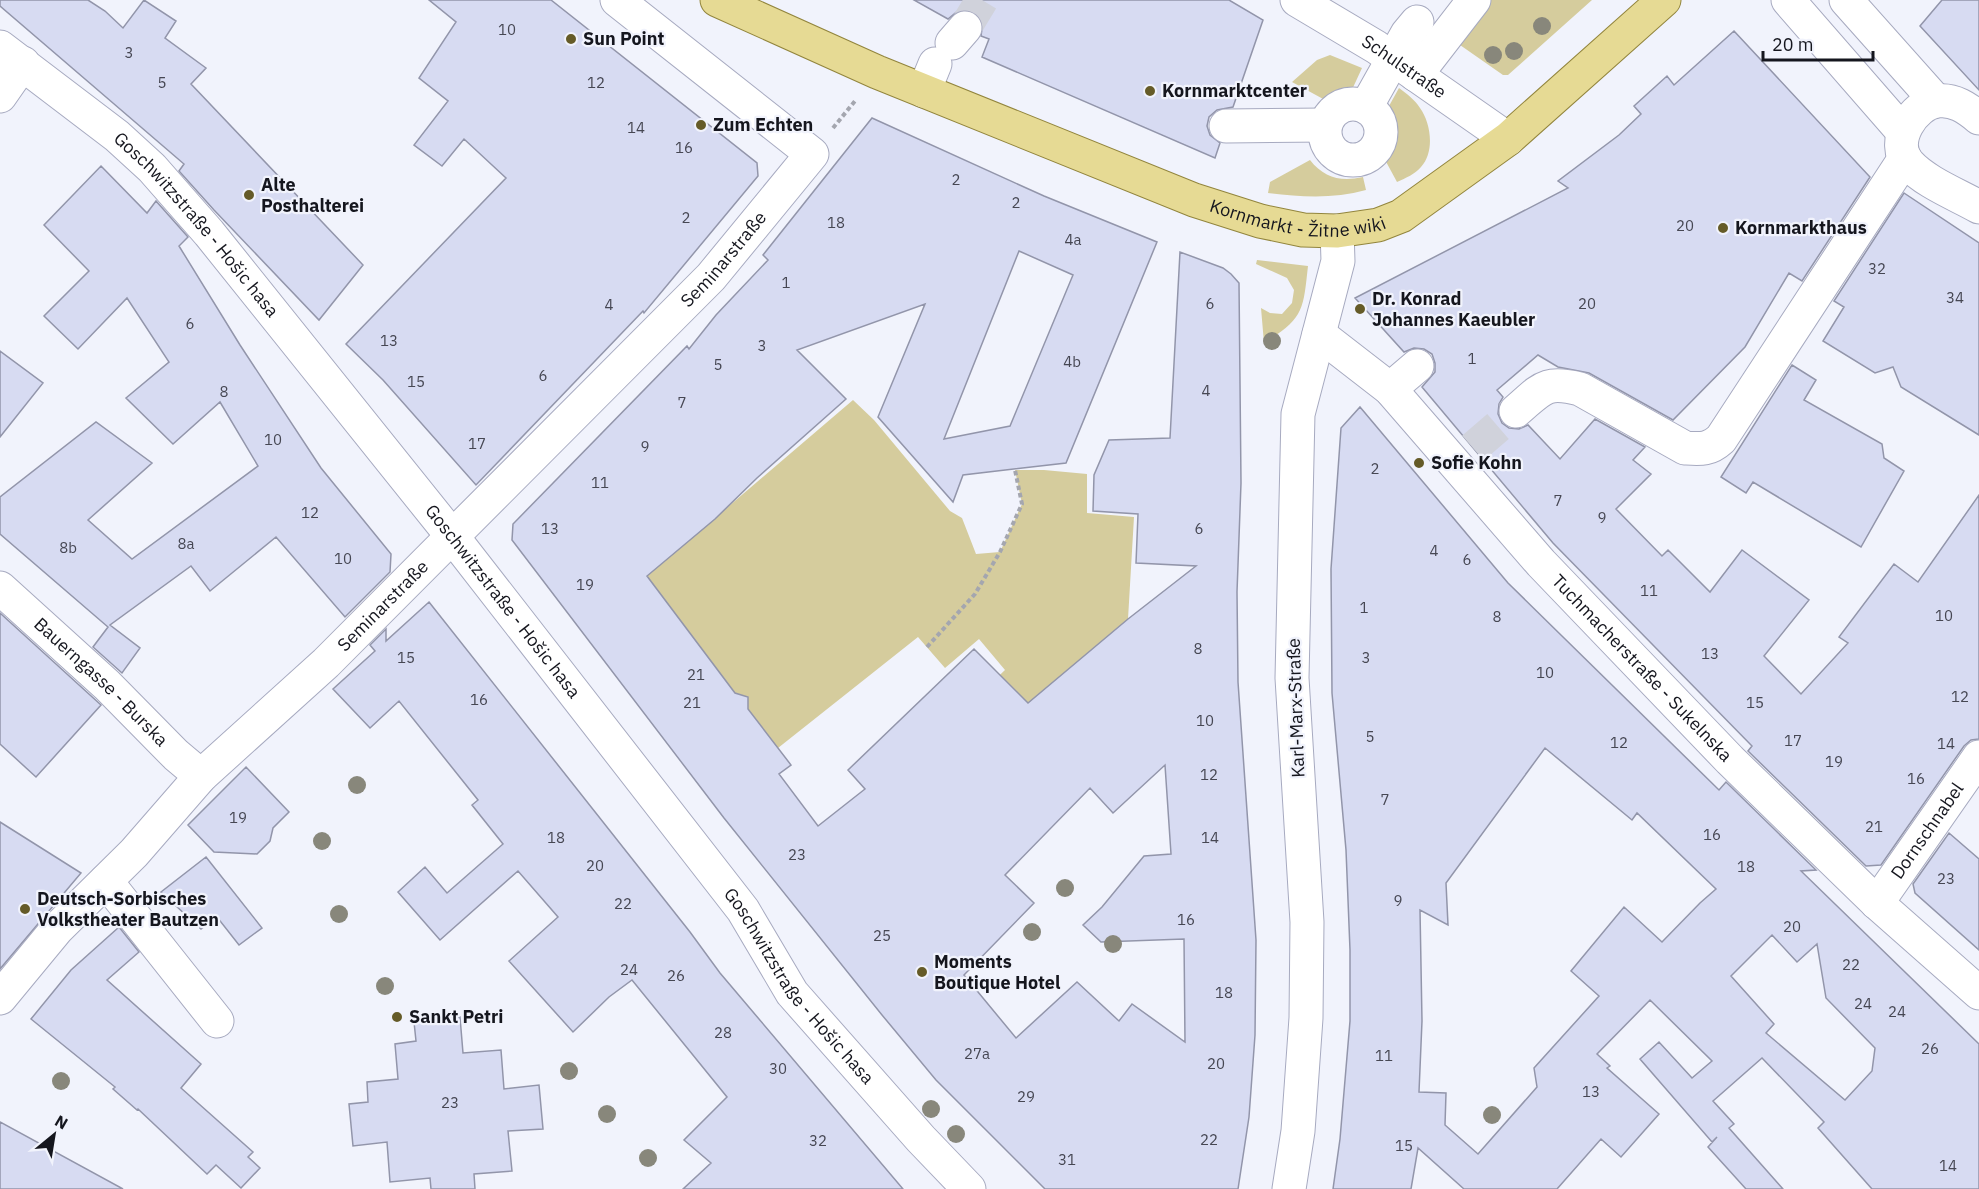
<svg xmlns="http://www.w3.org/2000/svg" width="1979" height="1189" font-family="'IBM Plex Sans',sans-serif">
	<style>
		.green { fill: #d5cc9d }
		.building { fill: #d7dbf2; stroke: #9295aa; stroke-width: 1.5; fill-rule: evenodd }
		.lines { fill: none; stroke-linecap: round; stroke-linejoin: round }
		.minor-tunnel { stroke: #d0d2db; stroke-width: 33; stroke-dasharray: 33 16; stroke-linecap: butt }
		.minor-casing { stroke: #a7aac0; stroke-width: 35 }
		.major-casing { stroke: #92853d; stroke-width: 35 }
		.path { stroke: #a4a6af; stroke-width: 4; stroke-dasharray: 4.5 3; stroke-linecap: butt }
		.minor { stroke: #fff; stroke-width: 33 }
		.major { stroke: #e6da94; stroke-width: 33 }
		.tree { fill: #88877b }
		.poi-dot { fill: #655b28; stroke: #f1f3fc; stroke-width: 2 }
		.labels { text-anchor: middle; stroke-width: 4.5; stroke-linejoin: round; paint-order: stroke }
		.number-label { font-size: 15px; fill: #464753 }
		.poi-label { font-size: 18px; font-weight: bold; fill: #15161e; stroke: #f1f3fc; text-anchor: start }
		.street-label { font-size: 18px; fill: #15161e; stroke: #f1f3fc }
	</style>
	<rect width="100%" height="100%" fill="#f1f3fc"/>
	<!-- green -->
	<path class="green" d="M 1487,0 L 1592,0 L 1508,75 L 1503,75 L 1460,45 L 1460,40 Z
		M 1330,55 L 1362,68 L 1350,94 L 1337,95 L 1325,100 L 1292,82 L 1317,60 Z
		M 1399,88 C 1407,94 1415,100 1420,108 C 1431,123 1435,152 1421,167 C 1415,174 1406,178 1397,182 L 1384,158 C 1391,143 1391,130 1384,115 Z
		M 1310,160 C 1324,178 1341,182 1363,177 L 1366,190 C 1334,199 1301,197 1268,193 L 1270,182 Z
		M 1257,260 L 1308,266 C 1303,311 1304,318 1264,343 L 1261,308 L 1270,313 L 1282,314 L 1292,303 L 1294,290 L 1287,278 L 1256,264 Z
		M 853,400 L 874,420 L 950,511 L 962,518 L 976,554 L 1000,552 L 1022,504 L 1015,470 L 1044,470 L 1087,474 L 1087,513 L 1134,517 L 1128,619 L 1072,667 L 1097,730 L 980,694 L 1005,670 L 979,639 L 945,668 L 918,637 L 778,748 L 748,709 L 748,697 L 735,693 L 647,576 Z"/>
	<!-- building -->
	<path class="building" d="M 0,0 L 88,0 L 105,11 L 123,28 L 144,0 L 176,21 L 165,38 L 206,68 L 191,84 L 363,265 L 319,320 L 214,210 L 179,171 L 184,164 L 0,6 Z
		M 429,0 L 551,0 L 757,163 L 758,176 L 644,313 L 643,311 L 476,485 L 383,380 L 346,344 L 506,178 L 464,139 L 442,166 L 414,145 L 448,101 L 419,78 L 456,22 Z
		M 914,0 L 1229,0 L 1263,20 L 1233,107 L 1217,110 L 1209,117 L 1207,126 L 1210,135 L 1220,143 L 1215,158 L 982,57 L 989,39 L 981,36 L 983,22 L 977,14 L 968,10 L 959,10 L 948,19 Z
		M 1942,0 L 1979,0 L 1979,90 L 1920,26 Z
		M 1734,31 L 1870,177 L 1802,281 L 1789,273 L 1745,347 L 1673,420 L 1589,373 L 1558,367 L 1538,355 L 1497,390 L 1503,397 L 1499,404 L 1498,414 L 1502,423 L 1509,428 L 1519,429 L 1528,425 L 1560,459 L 1595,419 L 1645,447 L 1633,460 L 1651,474 L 1616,509 L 1662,556 L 1668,550 L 1710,592 L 1742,550 L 1809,600 L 1764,656 L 1801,694 L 1848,643 L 1839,637 L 1894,564 L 1918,582 L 1979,495 L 1979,739 L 1971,740 L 1964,746 L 1881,865 L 1866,866 L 1748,751 L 1752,746 L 1553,543 L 1422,387 L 1435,372 L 1435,363 L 1432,354 L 1424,349 L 1414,348 L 1404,352 L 1355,298 L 1568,188 L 1558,181 L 1619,135 L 1641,114 L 1634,106 L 1667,76 L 1674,85 Z
		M 872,118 L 1044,196 L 1157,242 L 1066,463 L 963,475 L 953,502 L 878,417 L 925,304 L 797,350 L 846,399 L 757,478 L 715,519 L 647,576 L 735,693 L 748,697 L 748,709 L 791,765 L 779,774 L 818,826 L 865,789 L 848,770 L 974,649 L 1028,703 L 1128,619 L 1196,566 L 1136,563 L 1138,514 L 1093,511 L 1094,475 L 1109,440 L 1170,438 L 1180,252 L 1223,268 L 1231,274 L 1239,283 L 1241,483 L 1237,592 L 1238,682 L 1256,940 L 1255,1035 L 1249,1117 L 1238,1189 L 1045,1189 L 936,1080 L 882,1015 L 724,818 L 512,540 L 513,524 L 687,346 L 689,349 L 716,315 L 768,260 L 763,255 ZM 1019,251 L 1073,275 L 1010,426 L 944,439 ZM 1165,765 L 1171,854 L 1144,856 L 1102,907 L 1083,925 L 1101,942 L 1184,939 L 1185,1042 L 1132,1004 L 1119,1021 L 1077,982 L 1016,1038 L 964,975 L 1034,903 L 1005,875 L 1090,788 L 1113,813 Z
		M 101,166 L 147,213 L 156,201 L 188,237 L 179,246 L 240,345 L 321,468 L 391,554 L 390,572 L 345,617 L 276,537 L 210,591 L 191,566 L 110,625 L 140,648 L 122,673 L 93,647 L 108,627 L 0,534 L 0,497 L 96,422 L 152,463 L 88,520 L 132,559 L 258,466 L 220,402 L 173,444 L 126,398 L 169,362 L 127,298 L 78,349 L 44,316 L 89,271 L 44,225 Z
		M 1904,193 L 1979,243 L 1979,435 L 1901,387 L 1893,367 L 1875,373 L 1823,341 L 1844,307 L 1834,301 Z
		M 0,351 L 43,383 L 0,437 Z
		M 1792,365 L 1816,380 L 1804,400 L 1882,444 L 1884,458 L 1904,471 L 1861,547 L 1753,482 L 1746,493 L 1721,477 Z
		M 1360,407 L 1508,583 L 1719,790 L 1726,782 L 1816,870 L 1801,871 L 1979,1044 L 1979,1189 L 1872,1189 L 1818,1128 L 1824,1122 L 1762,1058 L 1713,1101 L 1734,1124 L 1729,1128 L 1783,1189 L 1746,1189 L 1708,1147 L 1717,1137 L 1712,1142 L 1640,1059 L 1659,1042 L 1692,1078 L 1712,1061 L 1650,1000 L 1597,1054 L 1610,1066 L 1607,1068 L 1659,1114 L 1621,1157 L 1601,1139 L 1557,1189 L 1464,1189 L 1418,1148 L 1411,1189 L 1333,1189 L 1340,1139 L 1350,1021 L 1350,950 L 1346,850 L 1332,693 L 1331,569 L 1341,428 ZM 1545,748 L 1632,820 L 1637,813 L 1716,889 L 1700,903 L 1662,942 L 1624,907 L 1571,971 L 1599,996 L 1534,1068 L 1537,1087 L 1478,1154 L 1445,1125 L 1446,1093 L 1419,1092 L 1422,1021 L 1420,910 L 1448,925 L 1446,883 ZM 1772,935 L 1797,962 L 1817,944 L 1826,998 L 1875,1048 L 1872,1071 L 1845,1100 L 1766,1033 L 1774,1024 L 1731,976 Z
		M 429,602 L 690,932 L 720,973 L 903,1189 L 683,1189 L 711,1163 L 684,1140 L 727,1097 L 632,980 L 609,997 L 573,1032 L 509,961 L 558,917 L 518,871 L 440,940 L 398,892 L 425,867 L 447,893 L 503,844 L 472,805 L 478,800 L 399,701 L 370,728 L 333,689 L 375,651 L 370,645 L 386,629 L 386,641 Z
		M 0,613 L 101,705 L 36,777 L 0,744 Z
		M 246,767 L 289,812 L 273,828 L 270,841 L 257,854 L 214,852 L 188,825 Z
		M 0,822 L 81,873 L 0,969 Z
		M 1949,833 L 1979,859 L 1979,950 L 1915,893 L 1913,884 Z
		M 206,857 L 262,928 L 239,945 L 217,917 L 201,929 L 161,892 Z
		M 119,927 L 139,952 L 107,980 L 201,1064 L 181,1088 L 253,1152 L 248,1157 L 260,1168 L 241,1188 L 216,1165 L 207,1174 L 138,1109 L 137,1110 L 113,1089 L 115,1087 L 31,1019 L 71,970 Z
		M 460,1017 L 463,1053 L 501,1050 L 504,1089 L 539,1085 L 543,1129 L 508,1131 L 512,1171 L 474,1174 L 475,1189 L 431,1189 L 430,1178 L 390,1182 L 387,1142 L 353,1146 L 349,1104 L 368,1102 L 367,1082 L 398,1079 L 395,1044 L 416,1041 L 414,1022 Z
		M 0,1122 L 123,1189 L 0,1189 Z"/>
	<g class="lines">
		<!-- minor-tunnel -->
		<path class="minor-tunnel" d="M 965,28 L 982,0
			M 1473,448 L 1516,411"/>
		<defs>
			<g id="minor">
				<path id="s1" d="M 1297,0 L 1376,47 L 1508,139"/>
				<path d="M 1788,0 L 1903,132"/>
				<path d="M 1846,0 L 1936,101"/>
				<path d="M 952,43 L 965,28"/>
				<path id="s2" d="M 0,47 L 117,136 L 152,168 L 209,233 L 452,536 L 743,910 L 792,993 L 921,1139 L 969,1189"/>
				<path d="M 1416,75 L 1474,0"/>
				<path d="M 924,91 L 935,64"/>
				<path d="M 0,96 L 23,63"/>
				<circle cx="1353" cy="132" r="28"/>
				<path d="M 1366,107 L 1407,34 L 1417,22"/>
				<path d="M 1979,118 C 1967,108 1954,99 1938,101 C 1913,104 1889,143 1909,164 C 1925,182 1958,195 1979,207"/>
				<path d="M 1226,126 L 1325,125"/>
				<path id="s3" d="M 1319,334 L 1390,389 L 1541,563 L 1730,760 L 1877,903 L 1979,993"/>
				<path d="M 1390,389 L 1417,366"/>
				<path d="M 1516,411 C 1542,389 1544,380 1580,389 L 1685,448 C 1701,449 1709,450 1721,439 L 1905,158"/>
				<path id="s4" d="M 0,588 L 107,685 L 176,755 L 201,776"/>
				<path d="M 106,881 L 217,1021"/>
				<path id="s5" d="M 1877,903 L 1979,757"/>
				<path id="s6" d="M 0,998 L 57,929 L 134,853 L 201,776 L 326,663 L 711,277 L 812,154 L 617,0"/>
				<path d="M 1289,1189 L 1298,1131 L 1306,1018 L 1307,922 L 1292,678 L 1298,414 L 1338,261 L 1337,231"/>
			</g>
			<g id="major">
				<path id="s7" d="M 717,0 L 877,72 L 1194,200 L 1260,221 L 1303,230 L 1337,231 L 1378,225 L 1401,216 L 1508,139 L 1664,0"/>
			</g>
		</defs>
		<!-- minor casing -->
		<use href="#minor" class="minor-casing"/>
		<!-- major casing -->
		<use href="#major" class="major-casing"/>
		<!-- path -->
		<path class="path" d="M 833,128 L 855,101
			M 927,647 L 975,594 L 1000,552 L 1022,504 L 1015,470"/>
		<!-- minor -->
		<use href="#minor" class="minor"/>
		<!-- major -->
		<use href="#major" class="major"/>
	</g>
	<!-- trees -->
	<g class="tree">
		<circle cx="1542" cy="26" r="9"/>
		<circle cx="1514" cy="51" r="9"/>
		<circle cx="1493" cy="55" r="9"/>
		<circle cx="1272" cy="341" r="9"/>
		<circle cx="357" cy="785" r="9"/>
		<circle cx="322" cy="841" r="9"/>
		<circle cx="1065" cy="888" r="9"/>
		<circle cx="339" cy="914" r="9"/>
		<circle cx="1032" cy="932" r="9"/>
		<circle cx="1113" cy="944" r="9"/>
		<circle cx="385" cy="986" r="9"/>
		<circle cx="569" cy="1071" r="9"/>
		<circle cx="61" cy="1081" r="9"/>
		<circle cx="931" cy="1109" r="9"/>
		<circle cx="607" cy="1114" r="9"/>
		<circle cx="1492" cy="1115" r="9"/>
		<circle cx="956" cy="1134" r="9"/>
		<circle cx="648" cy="1158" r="9"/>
	</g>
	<!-- markers -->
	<g class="poi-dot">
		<circle cx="571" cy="39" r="6"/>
		<circle cx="1150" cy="91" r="6"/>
		<circle cx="701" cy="125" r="6"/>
		<circle cx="249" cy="195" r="6"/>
		<circle cx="1723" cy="228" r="6"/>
		<circle cx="1360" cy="309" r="6"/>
		<circle cx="1419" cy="463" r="6"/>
		<circle cx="25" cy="909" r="6"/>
		<circle cx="922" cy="972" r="6"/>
		<circle cx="397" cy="1017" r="6"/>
	</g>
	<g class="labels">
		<!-- number labels -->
		<g class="number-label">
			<text x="507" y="35">10</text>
			<text x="129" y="58">3</text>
			<text x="162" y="88">5</text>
			<text x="596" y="88">12</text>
			<text x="636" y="133">14</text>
			<text x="684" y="153">16</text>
			<text x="956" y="185">2</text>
			<text x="1016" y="208">2</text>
			<text x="686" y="223">2</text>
			<text x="836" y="228">18</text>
			<text x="1685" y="231">20</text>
			<text x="1073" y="245">4a</text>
			<text x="1877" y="274">32</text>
			<text x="786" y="288">1</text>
			<text x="1955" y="303">34</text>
			<text x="1210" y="309">6</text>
			<text x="1587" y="309">20</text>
			<text x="609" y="310">4</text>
			<text x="190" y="329">6</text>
			<text x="389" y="346">13</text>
			<text x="762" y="351">3</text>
			<text x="1472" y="364">1</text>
			<text x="1072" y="367">4b</text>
			<text x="718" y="370">5</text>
			<text x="543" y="381">6</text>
			<text x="416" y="387">15</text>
			<text x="1206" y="396">4</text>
			<text x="224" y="397">8</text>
			<text x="682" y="408">7</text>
			<text x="273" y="445">10</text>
			<text x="477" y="449">17</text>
			<text x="645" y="452">9</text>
			<text x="1375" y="474">2</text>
			<text x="600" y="488">11</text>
			<text x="1558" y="506">7</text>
			<text x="310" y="518">12</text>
			<text x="1602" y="523">9</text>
			<text x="550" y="534">13</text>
			<text x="1199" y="534">6</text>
			<text x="186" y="549">8a</text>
			<text x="68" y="553">8b</text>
			<text x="1434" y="556">4</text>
			<text x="343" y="564">10</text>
			<text x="1467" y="565">6</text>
			<text x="585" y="590">19</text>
			<text x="1649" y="596">11</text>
			<text x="1364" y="613">1</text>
			<text x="1944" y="621">10</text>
			<text x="1497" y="622">8</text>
			<text x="1198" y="654">8</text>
			<text x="1710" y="659">13</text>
			<text x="406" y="663">15</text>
			<text x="1366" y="663">3</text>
			<text x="1545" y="678">10</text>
			<text x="696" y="680">21</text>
			<text x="1960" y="702">12</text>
			<text x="479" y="705">16</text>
			<text x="692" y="708">21</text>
			<text x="1755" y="708">15</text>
			<text x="1205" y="726">10</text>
			<text x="1370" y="742">5</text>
			<text x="1793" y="746">17</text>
			<text x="1619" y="748">12</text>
			<text x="1946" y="749">14</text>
			<text x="1834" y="767">19</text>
			<text x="1209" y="780">12</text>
			<text x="1916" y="784">16</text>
			<text x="1385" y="805">7</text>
			<text x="238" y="823">19</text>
			<text x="1874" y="832">21</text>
			<text x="1712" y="840">16</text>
			<text x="556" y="843">18</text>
			<text x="1210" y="843">14</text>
			<text x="797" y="860">23</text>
			<text x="595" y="871">20</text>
			<text x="1746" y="872">18</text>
			<text x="1946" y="884">23</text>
			<text x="1398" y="906">9</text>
			<text x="623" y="909">22</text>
			<text x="1186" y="925">16</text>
			<text x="1792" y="932">20</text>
			<text x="882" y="941">25</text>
			<text x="1851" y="970">22</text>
			<text x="629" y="975">24</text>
			<text x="676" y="981">26</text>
			<text x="1224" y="998">18</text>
			<text x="1863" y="1009">24</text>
			<text x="1897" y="1017">24</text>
			<text x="723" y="1038">28</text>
			<text x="1930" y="1054">26</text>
			<text x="977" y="1059">27a</text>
			<text x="1384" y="1061">11</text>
			<text x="1216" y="1069">20</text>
			<text x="778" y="1074">30</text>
			<text x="1591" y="1097">13</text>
			<text x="1026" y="1102">29</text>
			<text x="450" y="1108">23</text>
			<text x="1209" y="1145">22</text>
			<text x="818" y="1146">32</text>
			<text x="1404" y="1151">15</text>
			<text x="1067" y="1165">31</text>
			<text x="1948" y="1171">14</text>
		</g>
		<!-- poi labels -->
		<g class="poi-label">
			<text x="583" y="45">Sun Point</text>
			<text x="1162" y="97">Kornmarktcenter</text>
			<text x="713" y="131">Zum Echten</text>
			<text x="261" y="191">Alte<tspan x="261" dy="21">Posthalterei</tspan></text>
			<text x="1735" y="234">Kornmarkthaus</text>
			<text x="1372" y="305">Dr. Konrad<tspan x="1372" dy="21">Johannes Kaeubler</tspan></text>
			<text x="1431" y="469">Sofie Kohn</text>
			<text x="37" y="905">Deutsch-Sorbisches<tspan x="37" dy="21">Volkstheater Bautzen</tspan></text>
			<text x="934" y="968">Moments<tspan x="934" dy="21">Boutique Hotel</tspan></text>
			<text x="409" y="1023">Sankt Petri</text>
		</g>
		<!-- street labels -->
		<g class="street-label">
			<text dy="6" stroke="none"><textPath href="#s1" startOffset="126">Schulstraße</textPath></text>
			<text dy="6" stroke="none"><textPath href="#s7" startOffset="624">Kornmarkt - Žitne wiki</textPath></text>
			<text dy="6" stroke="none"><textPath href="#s2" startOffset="266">Goschwitzstraße - Hošic hasa</textPath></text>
			<text dy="6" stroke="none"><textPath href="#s6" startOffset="1035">Seminarstraße</textPath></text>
			<text dy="6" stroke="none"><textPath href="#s2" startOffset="752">Goschwitzstraße - Hošic hasa</textPath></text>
			<text dy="6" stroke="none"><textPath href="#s6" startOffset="549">Seminarstraße</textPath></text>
			<text dy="6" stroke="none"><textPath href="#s3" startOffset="466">Tuchmacherstraße - Sukelnska</textPath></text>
			<text dy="6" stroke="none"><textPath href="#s4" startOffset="138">Bauerngasse - Burska</textPath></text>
			<text transform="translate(1296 708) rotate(-92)" y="6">Karl-Marx-Straße</text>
			<text dy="6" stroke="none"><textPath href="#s5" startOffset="88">Dornschnabel</textPath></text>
			<text dy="6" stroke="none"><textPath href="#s2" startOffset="1238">Goschwitzstraße - Hošic hasa</textPath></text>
		</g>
	</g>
	<!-- north arrow -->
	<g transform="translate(54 1135) rotate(30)" stroke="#f1f3fc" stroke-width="4.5" paint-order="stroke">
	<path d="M0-4.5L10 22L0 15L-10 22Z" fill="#15161e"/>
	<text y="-9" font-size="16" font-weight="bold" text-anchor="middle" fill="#15161e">N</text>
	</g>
	<!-- scale -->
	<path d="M1763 51v9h110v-9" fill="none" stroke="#15161e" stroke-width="3"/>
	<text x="1772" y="51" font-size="18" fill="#15161e" stroke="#f1f3fc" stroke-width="4.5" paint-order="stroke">20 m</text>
</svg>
